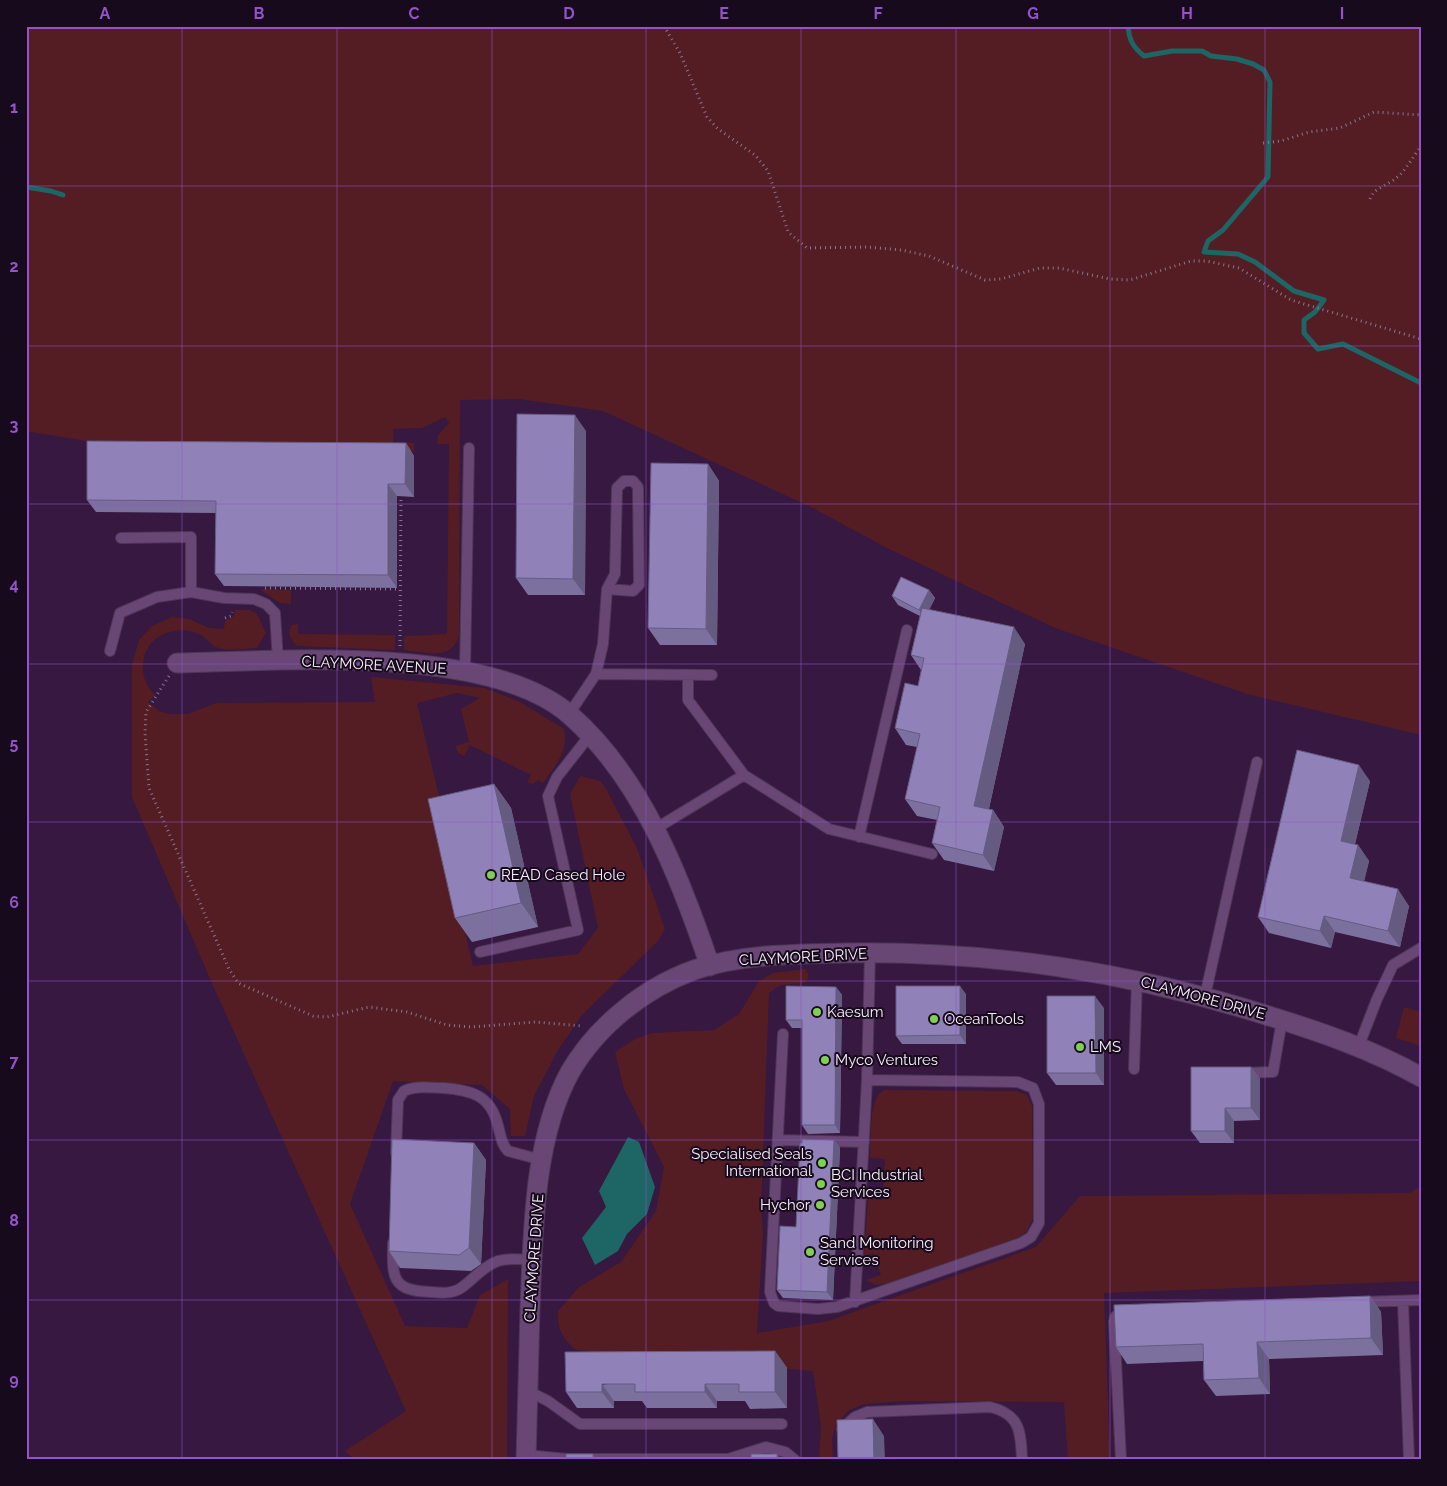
<svg xmlns="http://www.w3.org/2000/svg" width="1447" height="1486" font-family="Raleway,sans-serif">
	<style>
		.green { fill: #541d23 }
		.water { fill: #1e6566 }
		.lines { fill: none; stroke-linecap: round; stroke-linejoin: round }
		.stream { stroke: #1e6566; stroke-width: 5 }
		.lane-casing { stroke: #4d3656; stroke-width: 12 }
		.street-casing { stroke: #4d3656; stroke-width: 21 }
		.path { stroke: #8a7591; stroke-width: 3; stroke-dasharray: 1 4; stroke-linecap: butt }
		.lane { stroke: #684774; stroke-width: 10 }
		.street { stroke: #684774; stroke-width: 19 }
		.wall { fill: #7c709e }
		.shaded-wall { fill: #655b81 }
		.building { fill: #9082b8; stroke: #655b81 }
		.grid { fill: none; stroke: #9453cb; stroke-width: 1; stroke-opacity: 0.55 }
		.poi-dot { fill: #7fd052; stroke: #170a1c; stroke-width: 2 }
		.labels { text-anchor: middle; stroke-width: 4; stroke-linejoin: round; paint-order: stroke }
		.street-label { font-size: 15px; fill: #f9f1fc; stroke: #170a1c }
		.poi-label { font-size: 15px; fill: #f9f1fc; stroke: #170a1c; text-anchor: start }
		.neatline { fill: none; stroke: #9453cb; stroke-width: 2 }
		.grid-label { font-size: 16px; text-anchor: middle; font-weight: bold; fill: #9453cb }
	</style>
	<rect width="100%" height="100%" fill="#361841"/>
	<!-- green -->
	<path class="green" d="M 26,26 L 1421,26 L 1421,735 L 1247,694 L 1055,628 L 887,548 L 811,507 L 603,411 L 519,399 L 460,400 L 459,636 C 451,661 426,652 404,650 L 404,636 L 447,634 L 449,444 L 437,444 L 438,435 L 449,423 L 445,417 L 422,428 L 393,429 L 393,442 L 414,443 L 414,451 L 96,454 L 96,440 L 86,441 L 26,431 Z
		M 259,589 L 291,590 L 291,604 L 280,603 Z
		M 235,610 L 250,610 L 257,614 L 266,633 L 257,648 C 245,649 230,651 219,648 C 212,647 207,638 201,635 C 180,624 151,632 144,657 C 141,672 144,684 155,695 L 148,702 L 159,711 L 169,714 L 188,714 L 216,703 L 375,702 L 371,677 L 485,688 L 520,702 L 564,729 C 569,752 555,766 543,783 L 538,780 L 533,784 L 527,783 L 531,775 L 470,745 L 464,756 L 458,753 L 455,746 L 469,742 L 461,709 L 480,698 L 457,693 L 417,703 L 444,817 L 440,824 L 473,966 L 578,954 L 598,928 L 570,794 L 580,776 L 600,781 L 605,787 L 637,848 L 665,929 L 658,941 L 582,1015 L 558,1050 L 534,1096 L 525,1136 L 511,1136 L 510,1109 L 482,1085 L 393,1081 L 350,1204 L 405,1326 L 467,1328 L 480,1295 L 508,1279 L 507,1460 L 355,1460 L 345,1451 L 406,1411 L 214,988 L 132,797 L 132,665 L 139,640 L 152,626 L 172,617 L 189,619 L 209,628 L 224,629 L 225,621 L 234,616 Z
		M 298,624 L 298,634 L 395,635 L 395,650 L 297,646 C 291,640 286,633 292,625 Z
		M 806,969 L 809,976 L 805,983 L 780,985 L 769,993 L 761,1209 L 763,1234 L 757,1333 L 828,1321 L 1036,1247 L 1080,1196 L 1410,1193 L 1421,1186 L 1421,1281 L 1104,1293 L 1110,1460 L 1068,1460 L 1064,1402 L 905,1401 L 864,1404 L 849,1410 L 836,1424 L 832,1439 L 833,1460 L 819,1460 L 821,1426 L 813,1371 L 576,1350 C 562,1339 557,1328 558,1311 L 579,1287 L 621,1262 L 656,1211 L 664,1167 L 624,1089 L 615,1052 L 637,1038 L 653,1033 L 714,1030 L 739,1014 L 759,981 L 773,973 Z
		M 1404,1007 L 1421,1012 L 1421,1046 L 1396,1038 Z
		M 884,1090 L 1016,1091 L 1027,1095 L 1032,1106 L 1033,1219 L 1026,1232 L 1016,1239 L 889,1283 L 876,1285 L 866,1280 L 881,1275 L 873,1253 L 864,1256 L 868,1199 L 883,1200 L 885,1159 L 870,1158 C 871,1141 868,1098 884,1090 Z"/>
	<!-- water -->
	<path class="water" d="M 628,1137 L 639,1142 L 655,1187 L 647,1214 L 627,1234 L 618,1251 L 595,1265 L 582,1238 L 606,1207 L 599,1191 Z"/>
	<g class="lines">
		<!-- stream -->
		<path class="stream" d="M 1128,26 C 1129,40 1133,47 1144,56 L 1172,51 L 1202,51 L 1211,56 L 1237,59 L 1253,64 L 1264,70 L 1270,82 L 1268,177 L 1223,230 L 1208,241 L 1204,252 L 1238,254 L 1255,262 L 1294,291 L 1324,300 L 1315,312 L 1304,320 L 1304,333 L 1318,349 L 1343,344 L 1421,383
			M 26,187 L 51,191 L 63,195"/>
		<defs>
			<path id="lane" d="M 121,538 L 191,537 L 191,592
				M 110,651 L 120,613 L 157,597 L 191,592 L 224,598 L 254,599 L 266,604 L 275,613 L 278,661
				M 465,671 L 469,448
				M 596,674 L 712,675
				M 688,675 L 688,700 L 744,775 L 829,829 L 932,854
				M 569,714 L 596,674 L 603,644 L 607,589 L 615,574 L 617,488 L 624,481 L 633,481 L 638,487 L 639,585 L 633,591 L 607,589
				M 655,829 L 744,775
				M 859,837 L 907,630
				M 480,952 L 578,930 L 548,796 L 557,777 L 590,735
				M 1205,996 L 1257,762
				M 783,1034 L 770,1292 L 774,1303 L 778,1306 L 818,1309 L 837,1307 L 1021,1243 L 1031,1237 L 1039,1223 L 1039,1104 L 1033,1088 L 1018,1082 L 867,1080
				M 1358,1048 L 1377,999 L 1393,965 L 1421,948
				M 1134,1069 L 1137,980
				M 1242,1073 L 1273,1072 L 1282,1020
				M 778,1140 L 864,1142
				M 396,1153 L 398,1100 L 404,1091 C 416,1085 430,1088 443,1088 C 471,1090 491,1095 498,1126 C 501,1136 501,1144 508,1151 L 542,1160
				M 393,1243 C 392,1278 392,1291 431,1292 C 441,1293 452,1294 461,1288 C 473,1280 483,1266 498,1261 C 508,1258 521,1259 532,1260
				M 1403,1301 L 1409,1460
				M 855,1302 L 867,1080 L 870,953
				M 1362,1302 L 1421,1300
				M 528,1391 L 548,1401 L 580,1424 L 782,1424
				M 842,1429 L 855,1417 L 867,1412 L 990,1407 C 1020,1414 1021,1432 1022,1460
				M 526,1455 L 567,1459 L 728,1459 L 766,1447 L 785,1452 L 795,1460
				M 1121,1460 L 1114,1322 L 1115,1317 L 1123,1310"/>
			<path id="street" d="M 177,663 C 281,661 489,644 570,715 C 642,778 680,877 710,966
				M 526,1460 C 527,1410 529,1359 530,1309 C 533,1234 533,1140 570,1072 C 597,1026 644,988 694,970 C 741,954 795,954 844,953 C 992,951 1127,971 1269,1016 C 1321,1032 1373,1050 1421,1077"/>
		</defs>
		<!-- lane casing -->
		<use href="#lane" class="lane-casing"/>
		<!-- street casing -->
		<use href="#street" class="street-casing"/>
		<!-- path -->
		<path class="path" d="M 664,26 L 680,53 L 707,117 L 718,129 L 755,155 L 768,171 L 788,232 L 807,248 L 868,247 L 901,250 L 929,256 L 985,280 L 1001,279 L 1040,268 L 1059,268 L 1110,279 L 1130,280 L 1191,261 L 1206,261 L 1239,268 L 1291,300 L 1421,339
			M 1263,143 L 1281,141 L 1309,132 L 1340,128 L 1374,112 L 1421,115
			M 1370,199 C 1374,188 1386,186 1395,179 C 1406,171 1412,157 1421,147
			M 265,588 L 400,589
			M 225,618 L 231,616 L 232,612
			M 400,646 L 401,499
			M 169,676 L 146,712 L 145,733 L 149,788 L 229,969 L 238,983 L 313,1016 L 327,1017 L 369,1007 L 407,1012 L 447,1025 L 471,1027 L 535,1022 L 582,1026"/>
		<!-- lane -->
		<use href="#lane" class="lane"/>
		<!-- street -->
		<use href="#street" class="street"/>
	</g>
	<!-- wall -->
	<path class="wall" d="M 586,431 L 585,595 L 528,595 L 516,578 Z
		M 406,443 L 414,456 L 414,497 L 397,496 L 397,588 L 224,586 L 215,574 L 216,513 L 96,512 L 87,500 Z
		M 708,464 L 719,481 L 717,645 L 660,645 L 648,628 Z
		M 929,590 L 935,598 L 929,610 L 1025,644 L 989,809 L 993,810 L 1004,827 L 994,871 L 944,860 L 932,843 L 937,820 L 917,816 L 905,799 L 917,747 L 906,745 L 895,728 L 918,686 L 921,670 L 911,655 L 920,616 L 898,605 L 892,596 Z
		M 1370,781 L 1355,844 L 1358,845 L 1369,861 L 1364,881 L 1409,906 L 1400,947 L 1335,932 L 1331,948 L 1269,933 L 1258,917 Z
		M 494,784 L 511,808 L 538,927 L 472,942 L 455,918 Z
		M 836,987 L 842,995 L 840,1133 L 808,1134 L 802,1125 L 802,1028 L 792,1028 L 786,1020 Z
		M 966,994 L 966,1044 L 902,1044 L 896,1036 Z
		M 1104,1008 L 1104,1085 L 1056,1085 L 1047,1073 Z
		M 1251,1067 L 1260,1079 L 1260,1120 L 1234,1121 L 1234,1143 L 1200,1143 L 1191,1131 Z
		M 834,1140 L 840,1148 L 833,1300 L 783,1298 L 777,1290 L 796,1227 Z
		M 474,1143 L 486,1160 L 481,1264 L 471,1271 L 400,1268 L 389,1251 Z
		M 1370,1296 L 1381,1312 L 1383,1355 L 1269,1359 L 1270,1394 L 1216,1396 L 1204,1380 L 1203,1361 L 1127,1364 L 1116,1347 Z
		M 775,1351 L 787,1368 L 787,1408 L 750,1409 L 745,1401 L 717,1401 L 717,1408 L 647,1408 L 642,1401 L 614,1401 L 614,1408 L 577,1408 L 566,1392 Z"/>
	<!-- shaded-wall -->
	<path class="shaded-wall" d="M 575,415 L 586,431 L 585,595 L 573,579 Z
		M 406,443 L 414,456 L 414,497 L 405,484 Z
		M 708,464 L 719,481 L 717,645 L 706,629 Z
		M 388,484 L 397,496 L 397,588 L 388,575 Z
		M 929,590 L 935,598 L 925,618 L 919,610 Z
		M 1014,627 L 1025,644 L 986,822 L 974,806 Z
		M 1359,765 L 1370,781 L 1352,857 L 1341,841 Z
		M 494,784 L 511,808 L 538,927 L 521,903 Z
		M 993,810 L 1004,827 L 994,871 L 983,855 Z
		M 1358,845 L 1369,861 L 1361,895 L 1350,878 Z
		M 1398,889 L 1409,906 L 1400,947 L 1388,931 Z
		M 1324,916 L 1335,932 L 1331,948 L 1320,931 Z
		M 960,986 L 966,994 L 966,1044 L 960,1035 Z
		M 836,987 L 842,995 L 840,1133 L 835,1125 Z
		M 1095,996 L 1104,1008 L 1104,1085 L 1096,1073 Z
		M 1251,1067 L 1260,1079 L 1260,1120 L 1251,1108 Z
		M 1225,1108 L 1234,1121 L 1234,1143 L 1225,1131 Z
		M 834,1140 L 840,1148 L 833,1300 L 827,1292 Z
		M 474,1143 L 486,1160 L 481,1264 L 469,1248 Z
		M 1370,1296 L 1381,1312 L 1383,1355 L 1371,1338 Z
		M 1257,1342 L 1269,1359 L 1270,1394 L 1259,1378 Z
		M 775,1351 L 787,1368 L 787,1408 L 775,1392 Z
		M 602,1384 L 614,1401 L 614,1408 L 602,1392 Z
		M 705,1384 L 717,1401 L 717,1408 L 705,1392 Z
		M 873,1419 L 884,1436 L 885,1460 L 874,1460 Z
		M 593,1454 L 597,1460 L 593,1460 Z
		M 777,1454 L 781,1460 L 777,1460 Z"/>
	<!-- building -->
	<path class="building" d="M 517,414 L 575,415 L 573,579 L 516,578 Z
		M 87,441 L 406,443 L 405,484 L 388,484 L 388,575 L 215,574 L 216,501 L 87,500 Z
		M 651,463 L 708,464 L 706,629 L 648,628 Z
		M 901,577 L 929,590 L 919,610 L 892,596 Z
		M 922,608 L 1014,627 L 974,806 L 993,810 L 983,855 L 932,843 L 940,807 L 905,799 L 920,734 L 895,728 L 905,683 L 918,686 L 924,658 L 911,655 Z
		M 1297,750 L 1359,765 L 1341,841 L 1358,845 L 1350,878 L 1398,889 L 1388,931 L 1324,916 L 1320,931 L 1258,917 Z
		M 494,784 L 521,903 L 455,918 L 428,799 Z
		M 786,986 L 836,987 L 835,1125 L 802,1125 L 802,1020 L 786,1020 Z
		M 896,986 L 960,986 L 960,1035 L 896,1036 Z
		M 1047,996 L 1095,996 L 1096,1073 L 1047,1073 Z
		M 1191,1067 L 1251,1067 L 1251,1108 L 1225,1108 L 1225,1131 L 1191,1131 Z
		M 392,1139 L 474,1143 L 469,1248 L 459,1255 L 389,1251 Z
		M 802,1139 L 834,1140 L 827,1292 L 777,1290 L 780,1226 L 796,1227 L 800,1143 L 802,1143 Z
		M 1370,1296 L 1371,1338 L 1257,1342 L 1259,1378 L 1204,1380 L 1203,1344 L 1116,1347 L 1114,1305 Z
		M 775,1351 L 775,1392 L 739,1392 L 739,1384 L 705,1384 L 705,1392 L 635,1392 L 635,1384 L 602,1384 L 602,1392 L 566,1392 L 565,1352 Z
		M 873,1419 L 874,1460 L 838,1460 L 837,1420 Z
		M 566,1454 L 593,1454 L 593,1460 L 566,1460 Z
		M 751,1454 L 777,1454 L 777,1460 L 751,1460 Z"/>
	<!-- grid -->
	<path class="grid" d="M 182,26 L 182,1460M 337,26 L 337,1460M 492,26 L 492,1460M 646,26 L 646,1460M 801,26 L 801,1460M 956,26 L 956,1460M 1110,26 L 1110,1460M 1265,26 L 1265,1460M 26,186 L 1421,186M 26,346 L 1421,346M 26,504 L 1421,504M 26,664 L 1421,664M 26,822 L 1421,822M 26,981 L 1421,981M 26,1140 L 1421,1140M 26,1300 L 1421,1300"/>
	<!-- markers -->
	<g class="poi-dot">
		<circle cx="491" cy="875" r="5"/>
		<circle cx="817" cy="1012" r="5"/>
		<circle cx="934" cy="1019" r="5"/>
		<circle cx="1080" cy="1047" r="5"/>
		<circle cx="825" cy="1060" r="5"/>
		<circle cx="822" cy="1163" r="5"/>
		<circle cx="821" cy="1184" r="5"/>
		<circle cx="820" cy="1205" r="5"/>
		<circle cx="810" cy="1252" r="5"/>
	</g>
	<g class="labels">
		<!-- street labels -->
		<g class="street-label">
			<text transform="translate(374 665) rotate(3)" y="5">CLAYMORE AVENUE</text>
			<text transform="translate(803 957) rotate(-3)" y="5">CLAYMORE DRIVE</text>
			<text transform="translate(1203 998) rotate(15)" y="5">CLAYMORE DRIVE</text>
			<text transform="translate(534 1258) rotate(-86)" y="5">CLAYMORE DRIVE</text>
		</g>
		<!-- poi labels -->
		<g class="poi-label">
			<text x="501" y="880">READ Cased Hole</text>
			<text x="827" y="1017">Kaesum</text>
			<text x="944" y="1024">OceanTools</text>
			<text x="1090" y="1052">LMS</text>
			<text x="835" y="1065">Myco Ventures</text>
			<text x="812" y="1159" text-anchor="end">Specialised Seals<tspan x="812" dy="17">International</tspan></text>
			<text x="831" y="1180">BCI Industrial<tspan x="831" dy="17">Services</tspan></text>
			<text x="810" y="1210" text-anchor="end">Hychor</text>
			<text x="820" y="1248">Sand Monitoring<tspan x="820" dy="17">Services</tspan></text>
		</g>
	</g>
	<!-- border -->
	<rect width="1447" height="1486" fill="none" stroke="#170a1c" stroke-width="55"/>
	<rect x="28" y="28" width="1392" height="1430" class="neatline"/>
	<g class="grid-label">
		<text x="105" y="19">A</text>
		<text x="259" y="19">B</text>
		<text x="414" y="19">C</text>
		<text x="569" y="19">D</text>
		<text x="724" y="19">E</text>
		<text x="878" y="19">F</text>
		<text x="1033" y="19">G</text>
		<text x="1187" y="19">H</text>
		<text x="1342" y="19">I</text>
		<text x="14" y="113">1</text>
		<text x="14" y="272">2</text>
		<text x="14" y="431">3</text>
		<text x="14" y="590">4</text>
		<text x="14" y="749">5</text>
		<text x="14" y="908">6</text>
		<text x="14" y="1067">7</text>
		<text x="14" y="1226">8</text>
		<text x="14" y="1385">9</text>
	</g>
</svg>
